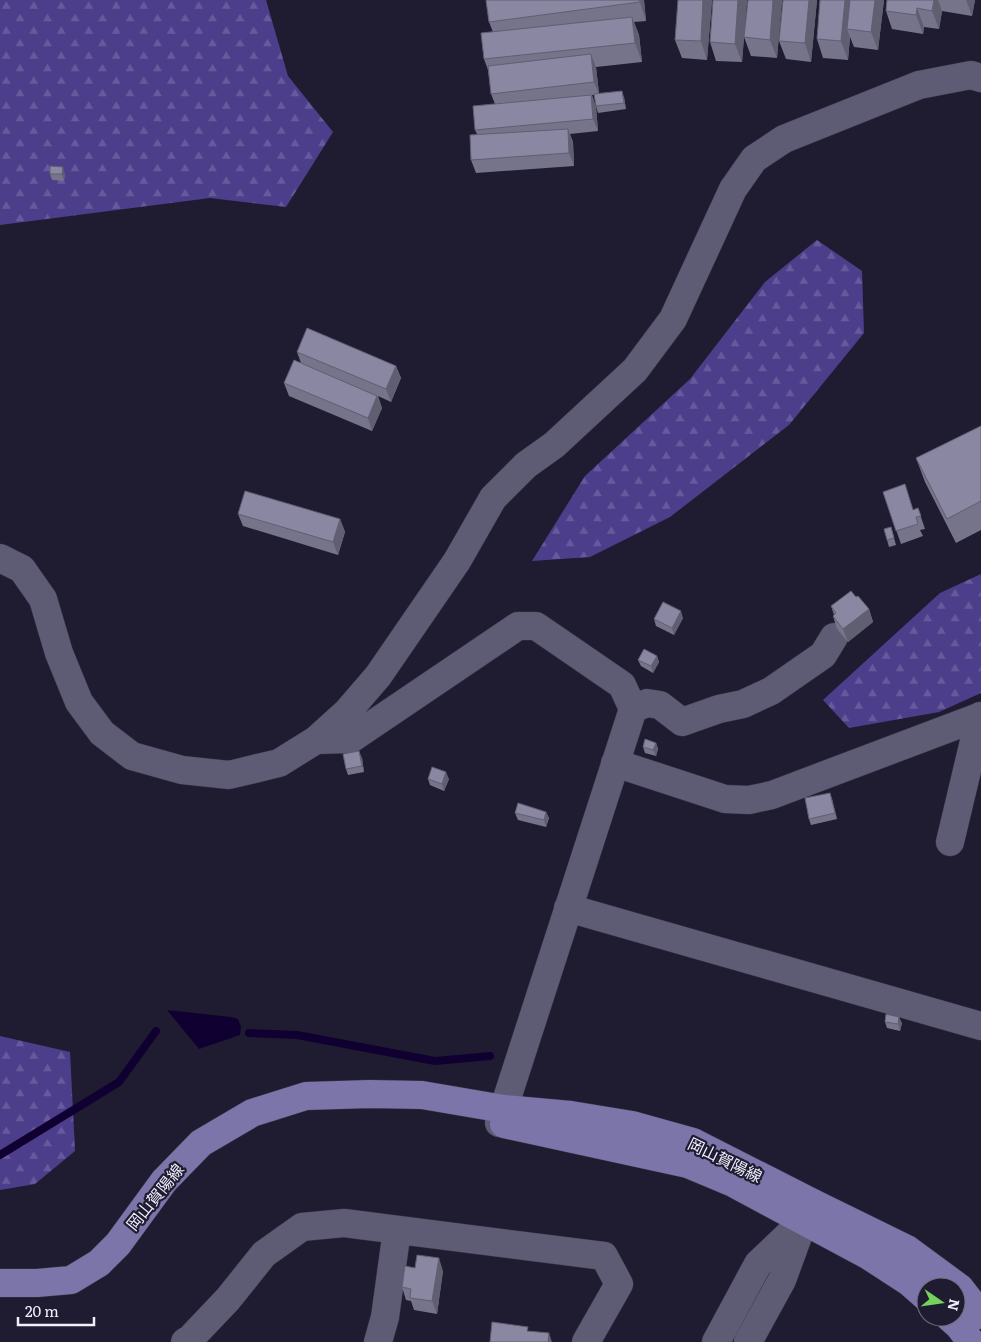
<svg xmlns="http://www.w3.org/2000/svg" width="981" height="1342" font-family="Literata,'Noto Sans JP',serif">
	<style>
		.forest { fill: url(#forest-firs) }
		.water { fill: #100032 }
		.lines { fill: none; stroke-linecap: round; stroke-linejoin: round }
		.stream { stroke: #100032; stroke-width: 8 }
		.minor-casing { stroke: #373546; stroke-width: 29 }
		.tertiary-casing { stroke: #373546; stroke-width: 29 }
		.primary-casing { stroke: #373546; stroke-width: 29 }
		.minor { stroke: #5e5c75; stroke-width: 28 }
		.tertiary { stroke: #5e5c75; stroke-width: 28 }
		.primary { stroke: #7b75a9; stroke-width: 28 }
		.wall { fill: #76748b }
		.shaded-wall { fill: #605e71 }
		.building { fill: #8987a2; stroke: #605e71 }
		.labels { text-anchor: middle; stroke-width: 4.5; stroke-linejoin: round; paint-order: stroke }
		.street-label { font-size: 16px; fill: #f0effe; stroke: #1f1c31 }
	</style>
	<defs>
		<pattern id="forest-firs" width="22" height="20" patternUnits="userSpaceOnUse" patternTransform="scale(1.25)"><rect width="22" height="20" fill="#4d3e8b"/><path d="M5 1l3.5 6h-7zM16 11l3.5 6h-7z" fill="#675a9c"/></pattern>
	</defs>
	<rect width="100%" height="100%" fill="#1f1c31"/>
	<!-- forest -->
	<path class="forest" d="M 0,0 L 266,0 L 288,76 L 333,132 L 286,207 L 210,198 L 0,225 Z
		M 817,240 L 862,271 L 864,333 L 789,425 L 670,517 L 590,557 L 532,561 L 585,476 L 690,379 L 765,282 Z
		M 981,574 L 981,693 L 939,712 L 849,728 L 823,700 L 940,593 Z
		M 0,1036 L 70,1052 L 75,1151 L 35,1184 L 0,1190 Z"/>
	<!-- water -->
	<path class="water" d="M 167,1010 L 231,1017 L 238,1019 L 241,1027 L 240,1035 L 199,1049 Z"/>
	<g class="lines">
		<!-- stream -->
		<path class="stream" d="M 249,1033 L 297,1035 L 435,1061 L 490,1056
			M 0,1155 L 119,1082 L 156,1031"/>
		<defs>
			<path id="minor" d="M 0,558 L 22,569 L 43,599 L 59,653 L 79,702 L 102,733 L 132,756 L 182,770 L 229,775 L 279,763 L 316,740 L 347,712 L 378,676 L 457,561 L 493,498 L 526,465 L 554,445 L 635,370 L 673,319 L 733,189 L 754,159 L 784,139 L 919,85 L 971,75 L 981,78
				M 633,709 L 647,703 L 660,705 L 682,722 L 719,709 L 743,704 L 771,691 L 823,655 L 834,637
				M 316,740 L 351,739 L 518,626 L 536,626 L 622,685 L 633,709 L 499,1123
				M 615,763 L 725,799 L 749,800 L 772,795 L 981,716
				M 950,842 L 980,716
				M 568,908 L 981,1026
				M 185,1342 L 191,1338 L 228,1299 L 264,1254 L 302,1227 L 344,1223 L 604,1256 L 619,1284 L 586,1342
				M 378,1342 L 385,1317 L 397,1230"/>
			<path id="tertiary" d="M 716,1342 L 758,1264 L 800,1224
				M 748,1342 L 782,1280 L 804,1220 L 813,1203"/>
			<path id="primary" d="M 504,1124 L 688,1164 L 731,1182 L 869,1256 L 909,1282 L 926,1297
				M 0,1283 L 37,1283 L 71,1280 L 99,1263 L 118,1244 L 164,1181 L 201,1143 L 252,1113 L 306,1096 L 370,1094 L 422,1095 L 504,1109 L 571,1115 L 632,1125 L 693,1142 L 813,1203 L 907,1249 L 960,1288 L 981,1315
				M 949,1317 L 959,1326 L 971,1342"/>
		</defs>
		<!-- minor casing -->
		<use href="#minor" class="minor-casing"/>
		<!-- tertiary casing -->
		<use href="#tertiary" class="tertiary-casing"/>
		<!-- primary casing -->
		<use href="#primary" class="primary-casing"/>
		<!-- minor -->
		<use href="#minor" class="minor"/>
		<!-- tertiary -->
		<use href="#tertiary" class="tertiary"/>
		<!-- primary -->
		<use href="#primary" class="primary"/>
	</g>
	<!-- wall -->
	<path class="wall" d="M 486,0 L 644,0 L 646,21 L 634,22 L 639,35 L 642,62 L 596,67 L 599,93 L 624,97 L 626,109 L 598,113 L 596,106 L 595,95 L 592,95 L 596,107 L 598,131 L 570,134 L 573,142 L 574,166 L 476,173 L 471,160 L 477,134 L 475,130 L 495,104 L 491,94 L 488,70 L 484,59 L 493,32 L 489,22 Z
		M 712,0 L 707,60 L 682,58 L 675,40 Z
		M 747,0 L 742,62 L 716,61 L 710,42 Z
		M 748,0 L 782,0 L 777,58 L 751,56 L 744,37 Z
		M 783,0 L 817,0 L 811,62 L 786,59 L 779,41 Z
		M 820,0 L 884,0 L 878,50 L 854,47 L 850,37 L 848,60 L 823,58 L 817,39 Z
		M 887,0 L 975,0 L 972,16 L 942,11 L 939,29 L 924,27 L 923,34 L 892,29 L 886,11 Z
		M 50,174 L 65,174 L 64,181 L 52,180 Z
		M 297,352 L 396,366 L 401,378 L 391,402 L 378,396 L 382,408 L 372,431 L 289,396 L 284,383 L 301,363 Z
		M 981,426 L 981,530 L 956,543 L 925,482 L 916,458 Z
		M 883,492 L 914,510 L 918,508 L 925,529 L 920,530 L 923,536 L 901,544 Z
		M 238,514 L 340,519 L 345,532 L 338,555 L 243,526 Z
		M 891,527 L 896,545 L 889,547 L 887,540 Z
		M 856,597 L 869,609 L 873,622 L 848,642 L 837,629 L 833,616 L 834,615 L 831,606 Z
		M 683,618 L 674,635 L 656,626 L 654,619 Z
		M 657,656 L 659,662 L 653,673 L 641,666 L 638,660 Z
		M 656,743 L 658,749 L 656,756 L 645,753 L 643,747 Z
		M 362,758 L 364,772 L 348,775 L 346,769 Z
		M 428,779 L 449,779 L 444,791 L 430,785 Z
		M 832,799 L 837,819 L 811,825 L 809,819 Z
		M 546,812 L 549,818 L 546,827 L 518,820 L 515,813 Z
		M 885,1022 L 902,1023 L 900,1031 L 887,1028 Z
		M 415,1268 L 443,1271 L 437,1314 L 414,1310 L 411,1301 L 406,1300 L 402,1287 Z"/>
	<!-- shaded-wall -->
	<path class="shaded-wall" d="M 639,0 L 644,0 L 646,21 L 640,2 Z
		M 703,0 L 712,0 L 707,60 L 701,41 Z
		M 738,0 L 747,0 L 742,62 L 735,44 Z
		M 773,0 L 782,0 L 777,58 L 770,40 Z
		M 809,0 L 817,0 L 811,62 L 805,43 Z
		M 845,0 L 853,0 L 847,29 L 850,37 L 848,60 L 841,41 Z
		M 875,0 L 884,0 L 878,50 L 871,32 Z
		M 934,0 L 938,0 L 942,11 L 939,29 L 932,11 Z
		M 966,0 L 975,0 L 972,16 Z
		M 917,8 L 924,27 L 923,34 L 916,15 Z
		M 632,17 L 639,35 L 642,62 L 635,43 Z
		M 591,54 L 596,67 L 599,94 L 594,82 Z
		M 622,91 L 624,97 L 626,109 L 624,103 Z
		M 591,95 L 596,107 L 598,131 L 593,119 Z
		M 568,129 L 573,142 L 574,166 L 569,153 Z
		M 63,167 L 65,174 L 64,181 L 62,174 Z
		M 396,366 L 401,378 L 391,402 L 386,389 Z
		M 377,396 L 382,408 L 372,431 L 368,418 Z
		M 340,519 L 345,532 L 338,555 L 333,542 Z
		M 869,609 L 873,622 L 848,642 L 843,629 Z
		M 681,611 L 683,618 L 674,635 L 672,628 Z
		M 657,656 L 659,662 L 653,673 L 651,666 Z
		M 656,743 L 658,749 L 656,756 L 653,750 Z
		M 359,751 L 362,758 L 364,772 L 362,766 Z
		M 446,772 L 449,779 L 444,791 L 442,784 Z
		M 830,793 L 832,799 L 837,819 L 835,813 Z
		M 546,812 L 549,818 L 546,827 L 544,820 Z
		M 899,1017 L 902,1023 L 900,1031 L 898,1024 Z
		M 439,1258 L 443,1271 L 437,1314 L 432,1301 Z
		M 549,1333 L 552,1342 L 548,1342 Z"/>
	<!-- building -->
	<path class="building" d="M 486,0 L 639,0 L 640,2 L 489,22 Z
		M 678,0 L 703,0 L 701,41 L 675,40 Z
		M 713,0 L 738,0 L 735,44 L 710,42 Z
		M 748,0 L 773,0 L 770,40 L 744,37 Z
		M 783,0 L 809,0 L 805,43 L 779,41 Z
		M 820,0 L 845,0 L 841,41 L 817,39 Z
		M 850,0 L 875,0 L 871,32 L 847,29 Z
		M 887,0 L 934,0 L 932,11 L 917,8 L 916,15 L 886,11 Z
		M 632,17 L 635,43 L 484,59 L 481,33 Z
		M 591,54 L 594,82 L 491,94 L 488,66 Z
		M 622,91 L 624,103 L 596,106 L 594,94 Z
		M 591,95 L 593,119 L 475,130 L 473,106 Z
		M 568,129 L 569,153 L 471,160 L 470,135 Z
		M 50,166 L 63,167 L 62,174 L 50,174 Z
		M 307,328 L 396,366 L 386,389 L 297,352 Z
		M 294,360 L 377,396 L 368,418 L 284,383 Z
		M 981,426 L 981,501 L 947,519 L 916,458 Z
		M 905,484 L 913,510 L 918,508 L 921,516 L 916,517 L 918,524 L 896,531 L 883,492 Z
		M 245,491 L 340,519 L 333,542 L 238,514 Z
		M 891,527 L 894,538 L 887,540 L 884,529 Z
		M 851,591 L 856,597 L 858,596 L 869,609 L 843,629 L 833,616 L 836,613 L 831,606 Z
		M 663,602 L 681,611 L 672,628 L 654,619 Z
		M 644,649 L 657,656 L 651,666 L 638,660 Z
		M 645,739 L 656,743 L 653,750 L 643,747 Z
		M 359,751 L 362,766 L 346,769 L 343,754 Z
		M 432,767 L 446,772 L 442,784 L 428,779 Z
		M 830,793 L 835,813 L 809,819 L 805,798 Z
		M 518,803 L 546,812 L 544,820 L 515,813 Z
		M 886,1014 L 899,1017 L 898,1024 L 885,1022 Z
		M 417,1255 L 439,1258 L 432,1301 L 410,1298 L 411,1289 L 402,1287 L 405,1266 L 415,1268 Z
		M 492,1322 L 528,1327 L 527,1331 L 549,1333 L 548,1342 L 490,1342 Z"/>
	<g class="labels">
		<!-- street labels -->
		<g class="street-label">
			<text transform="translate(725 1160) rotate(26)" y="6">岡山賀陽線</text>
			<text transform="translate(155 1197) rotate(-51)" y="6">岡山賀陽線</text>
		</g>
	</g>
	<!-- north arrow -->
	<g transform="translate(941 1302) rotate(103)"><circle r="24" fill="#1f1c31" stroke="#737083"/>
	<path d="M0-4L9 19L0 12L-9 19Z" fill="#75d25b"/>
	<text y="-8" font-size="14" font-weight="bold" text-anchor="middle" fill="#f0effe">N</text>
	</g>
	<!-- scale -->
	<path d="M18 1317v8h76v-8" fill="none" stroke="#f0effe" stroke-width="2.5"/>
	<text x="25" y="1317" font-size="15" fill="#f0effe" stroke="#1f1c31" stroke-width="4" paint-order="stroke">20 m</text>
</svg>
